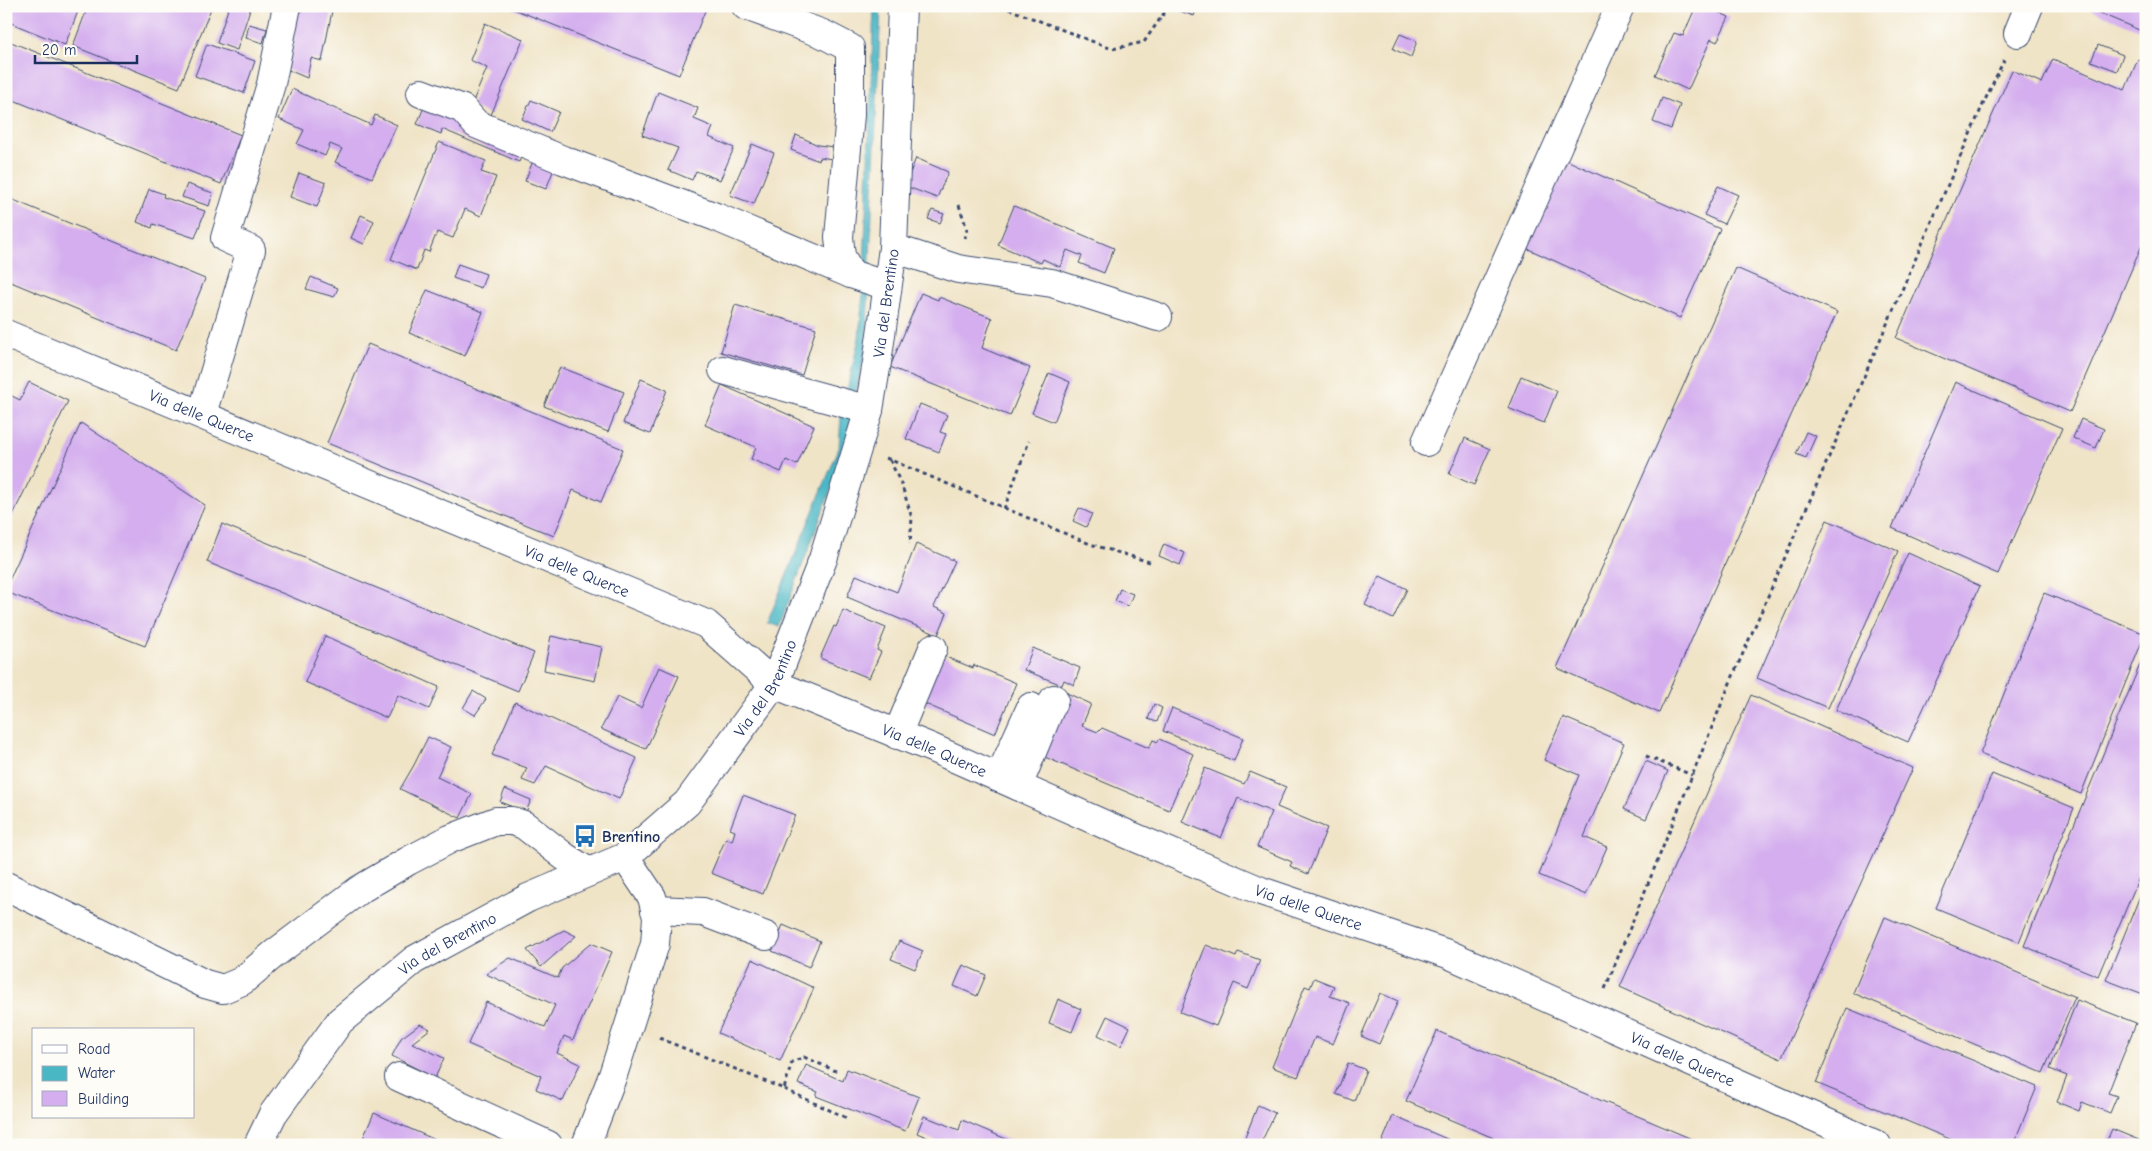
<svg xmlns="http://www.w3.org/2000/svg" width="2152" height="1151" font-family="'Comic Neue',sans-serif">
	<style>
		.water { fill: #4ab7c5; stroke: #327392 }
		.building { fill: #d4aeee }
		.lines { fill: none; stroke-linecap: round; stroke-linejoin: round }
		.minor-casing { stroke: #3b4a6e; stroke-width: 30 }
		.path { stroke: #3b4a6e; stroke-width: 3; stroke-dasharray: 4 4; stroke-linecap: butt }
		.minor { stroke: #fff; stroke-width: 28 }
		.labels { text-anchor: middle; stroke-width: 4.5; stroke-linejoin: round; paint-order: stroke }
		.street-label { font-size: 16px; fill: #1b2f5e; stroke: #fdfcf7 }
		.poi-label { font-size: 16px; font-weight: bold; fill: #1b2f5e; stroke: #fdfcf7; text-anchor: start }
	</style>
	<rect width="100%" height="100%" fill="#fdfcf7"/>
	<filter id="ink" filterUnits="userSpaceOnUse"><feTurbulence type="fractalNoise" baseFrequency=".02" numOctaves="2"/><feDisplacementMap in="SourceGraphic" scale="10" xChannelSelector="R" yChannelSelector="G"/><feConvolveMatrix kernelMatrix="1 2 1 2 8 2 1 2 1" color-interpolation-filters="sRGB"/></filter>
	<filter id="wash" filterUnits="userSpaceOnUse"><feTurbulence type="fractalNoise" baseFrequency=".0096" numOctaves="4" result="noise"/><feDisplacementMap in="SourceGraphic" scale="20" xChannelSelector="R" yChannelSelector="G"/><feGaussianBlur stdDeviation="1.12" result="paint"/><feColorMatrix in="noise" values="0 0 0 0 0 0 0 0 0 0 0 0 0 0 0 0 0 1.4 0 .05"/><feComposite in="paint" operator="in"/></filter>
	<g filter="url(#wash)">
		<rect width="100%" height="100%" fill="#f0e4c7"/>
		<!-- water -->
		<path class="water" d="M 874,6 L 881,6 L 866,350 L 855,395 L 846,450 L 779,627 L 767,623 L 839,448 L 841,416 L 859,338 L 863,293 Z"/>
		<g id="blocks">
			<!-- building -->
			<path class="building" d="M 6,6 L 80,6 L 65,45 L 6,21 Z
				M 88,6 L 212,6 L 179,88 L 73,46 Z
				M 229,6 L 241,6 L 250,9 L 237,50 L 217,43 Z
				M 297,6 L 333,6 L 322,61 L 311,58 L 307,78 L 286,69 Z
				M 506,6 L 707,6 L 679,75 Z
				M 1178,6 L 1197,6 L 1194,16 L 1177,10 Z
				M 1696,6 L 1705,6 L 1729,17 L 1717,42 L 1711,39 L 1688,90 L 1655,75 L 1674,33 L 1683,36 Z
				M 2083,6 L 2146,6 L 2146,33 Z
				M 485,23 L 523,39 L 491,115 L 471,106 L 487,68 L 470,60 Z
				M 249,24 L 267,29 L 263,43 L 246,38 Z
				M 1400,34 L 1417,41 L 1411,57 L 1393,49 Z
				M 6,40 L 241,135 L 221,184 L 6,97 Z
				M 207,44 L 255,61 L 244,93 L 195,76 Z
				M 2098,45 L 2123,55 L 2117,71 L 2091,61 Z
				M 2053,59 L 2125,90 L 2138,59 L 2146,63 L 2146,236 L 2070,412 L 1896,338 L 2012,70 L 2042,83 Z
				M 292,89 L 371,125 L 375,115 L 397,125 L 372,178 L 335,162 L 342,149 L 330,144 L 325,156 L 297,144 L 304,130 L 279,119 Z
				M 658,92 L 698,108 L 694,119 L 713,127 L 709,137 L 734,148 L 720,180 L 696,171 L 692,180 L 668,170 L 678,148 L 642,135 Z
				M 1662,98 L 1680,105 L 1671,129 L 1653,122 Z
				M 531,100 L 559,112 L 550,132 L 522,119 Z
				M 424,107 L 525,148 L 519,162 L 442,129 L 441,134 L 417,124 Z
				M 796,135 L 818,145 L 834,147 L 832,159 L 820,157 L 819,161 L 791,150 Z
				M 439,142 L 486,161 L 481,172 L 496,177 L 481,216 L 465,209 L 453,238 L 437,232 L 429,252 L 424,250 L 417,270 L 391,259 Z
				M 752,144 L 774,153 L 754,204 L 730,195 Z
				M 916,158 L 948,172 L 937,198 L 905,186 Z
				M 1564,159 L 1720,229 L 1680,318 L 1524,247 Z
				M 533,161 L 554,169 L 546,189 L 525,181 Z
				M 299,173 L 326,183 L 317,207 L 290,197 Z
				M 187,184 L 213,193 L 209,206 L 182,197 Z
				M 1718,186 L 1738,195 L 1724,224 L 1704,215 Z
				M 149,189 L 164,194 L 163,197 L 205,211 L 195,238 L 153,224 L 152,228 L 137,222 Z
				M 6,197 L 205,279 L 176,350 L 6,280 Z
				M 1014,206 L 1114,248 L 1104,273 L 1079,263 L 1082,256 L 1067,250 L 1060,267 L 1043,259 L 1041,263 L 998,245 Z
				M 932,210 L 944,214 L 940,223 L 928,219 Z
				M 361,215 L 374,221 L 364,244 L 351,238 Z
				M 458,264 L 486,274 L 481,288 L 453,278 Z
				M 1736,268 L 1837,312 L 1659,713 L 1557,668 Z
				M 311,277 L 338,288 L 334,297 L 306,289 Z
				M 427,290 L 483,312 L 465,356 L 409,333 Z
				M 921,293 L 938,300 L 939,297 L 992,318 L 982,348 L 1030,368 L 1010,416 L 890,367 Z
				M 735,305 L 816,328 L 802,375 L 721,352 Z
				M 368,344 L 623,449 L 601,502 L 573,490 L 554,536 L 327,443 Z
				M 560,367 L 624,392 L 608,432 L 544,406 Z
				M 1049,373 L 1070,382 L 1054,422 L 1032,413 Z
				M 1521,376 L 1557,391 L 1544,423 L 1508,408 Z
				M 641,379 L 667,390 L 650,434 L 623,423 Z
				M 29,382 L 68,401 L 6,529 L 6,393 L 20,400 Z
				M 1955,382 L 2062,428 L 1998,574 L 1892,528 Z
				M 722,385 L 814,426 L 797,465 L 786,460 L 781,472 L 751,459 L 756,447 L 705,425 Z
				M 920,404 L 947,415 L 940,432 L 946,434 L 939,452 L 906,439 Z
				M 2081,419 L 2104,429 L 2096,448 L 2073,438 Z
				M 81,423 L 205,505 L 145,646 L 6,592 L 6,587 Z
				M 1806,432 L 1816,436 L 1806,458 L 1796,454 Z
				M 1465,438 L 1490,449 L 1474,485 L 1449,474 Z
				M 1079,508 L 1092,514 L 1086,527 L 1073,521 Z
				M 1827,520 L 1898,551 L 1828,708 L 1757,678 Z
				M 222,524 L 534,653 L 518,691 L 207,562 Z
				M 916,544 L 955,561 L 934,607 L 947,613 L 938,635 L 847,597 L 856,575 L 897,592 Z
				M 1164,544 L 1185,553 L 1180,565 L 1159,556 Z
				M 1908,553 L 1980,586 L 1908,742 L 1836,710 Z
				M 1380,576 L 1407,589 L 1393,619 L 1365,605 Z
				M 1120,589 L 1133,594 L 1128,606 L 1115,601 Z
				M 2044,593 L 2145,634 L 2081,794 L 1980,754 Z
				M 843,610 L 886,628 L 877,650 L 881,652 L 869,678 L 820,658 L 834,626 L 836,627 Z
				M 325,636 L 439,687 L 429,709 L 398,695 L 387,718 L 305,682 Z
				M 551,636 L 602,647 L 595,681 L 544,670 Z
				M 1033,648 L 1080,668 L 1074,685 L 1064,680 L 1062,685 L 1024,670 Z
				M 2146,650 L 2146,861 L 2098,976 L 2024,946 Z
				M 936,653 L 973,668 L 974,665 L 1016,683 L 995,734 L 916,700 Z
				M 659,667 L 679,676 L 646,749 L 601,729 L 617,697 L 641,708 Z
				M 1060,690 L 1091,704 L 1082,726 L 1098,732 L 1102,728 L 1149,748 L 1153,740 L 1158,742 L 1159,739 L 1193,754 L 1169,810 L 1033,752 Z
				M 473,691 L 486,699 L 475,715 L 463,708 Z
				M 1751,695 L 1913,768 L 1781,1059 L 1620,987 Z
				M 515,702 L 637,758 L 619,799 L 546,766 L 535,785 L 522,780 L 527,768 L 492,755 Z
				M 1154,704 L 1162,708 L 1157,722 L 1148,719 Z
				M 1172,708 L 1243,738 L 1234,761 L 1163,731 Z
				M 1563,717 L 1624,743 L 1584,837 L 1607,847 L 1586,895 L 1539,875 L 1579,775 L 1544,760 Z
				M 428,737 L 451,747 L 437,777 L 472,794 L 460,818 L 400,789 L 414,765 Z
				M 1646,761 L 1668,771 L 1646,819 L 1624,809 Z
				M 1205,768 L 1244,784 L 1250,772 L 1286,787 L 1277,807 L 1327,828 L 1308,874 L 1290,866 L 1292,862 L 1257,847 L 1272,812 L 1238,798 L 1221,838 L 1182,822 Z
				M 1992,774 L 2074,808 L 2019,942 L 1936,908 Z
				M 505,789 L 531,800 L 526,812 L 500,802 Z
				M 743,795 L 795,815 L 763,894 L 711,873 L 726,838 L 732,841 L 735,831 L 730,829 Z
				M 2146,881 L 2146,995 L 2106,980 Z
				M 1885,917 L 2075,997 L 2043,1073 L 1853,993 Z
				M 783,925 L 820,941 L 809,967 L 772,951 Z
				M 564,930 L 576,936 L 541,967 L 527,950 Z
				M 899,941 L 923,951 L 915,969 L 891,959 Z
				M 591,943 L 612,952 L 573,1040 L 564,1036 L 557,1053 L 580,1064 L 563,1101 L 536,1089 L 541,1076 L 468,1044 L 486,1002 L 545,1027 L 555,1005 L 486,974 L 510,958 L 558,978 L 562,968 Z
				M 1206,945 L 1236,957 L 1238,952 L 1260,960 L 1248,989 L 1234,983 L 1216,1026 L 1180,1012 Z
				M 752,959 L 814,988 L 780,1061 L 718,1033 Z
				M 963,965 L 986,975 L 977,996 L 954,986 Z
				M 1314,978 L 1334,986 L 1330,996 L 1350,1003 L 1333,1044 L 1315,1037 L 1298,1077 L 1272,1067 L 1305,986 L 1310,988 Z
				M 1380,993 L 1398,1001 L 1379,1044 L 1361,1036 Z
				M 1058,999 L 1081,1009 L 1072,1032 L 1049,1023 Z
				M 2077,1000 L 2136,1023 L 2108,1093 L 2117,1096 L 2110,1113 L 2082,1102 L 2079,1111 L 2057,1102 L 2067,1076 L 2050,1069 Z
				M 1847,1008 L 2037,1087 L 2013,1145 L 1964,1145 L 1816,1083 Z
				M 1107,1016 L 1130,1027 L 1121,1046 L 1098,1035 Z
				M 420,1024 L 430,1029 L 412,1043 L 444,1058 L 435,1078 L 392,1056 L 401,1038 Z
				M 1437,1031 L 1706,1145 L 1510,1145 L 1406,1101 Z
				M 1348,1063 L 1366,1070 L 1354,1101 L 1336,1094 Z
				M 806,1065 L 843,1081 L 847,1069 L 919,1097 L 905,1131 L 816,1096 L 818,1092 L 798,1084 Z
				M 1258,1105 L 1275,1113 L 1260,1145 L 1242,1145 Z
				M 374,1113 L 447,1145 L 360,1145 Z
				M 924,1116 L 959,1130 L 962,1120 L 1020,1145 L 945,1145 L 917,1133 Z
				M 1393,1116 L 1461,1145 L 1381,1145 Z
				M 2112,1129 L 2146,1143 L 2146,1145 L 2105,1145 Z"/>
		</g>
	</g>
	<g filter="url(#ink)">
		<use href="#blocks" fill-opacity="0" stroke="#3b4a6e" stroke-width="1"/>
		<g class="lines">
			<defs>
				<g id="minor">
					<path d="M 746,6 L 823,34 L 850,48 L 850,115 L 839,237 L 841,256 L 851,274"/>
					<path d="M 2018,33 L 2029,6"/>
					<path d="M 421,93 L 463,109 L 476,124 L 563,160 L 716,217 L 851,274 L 887,286"/>
					<path d="M 893,248 L 958,269 L 1052,283 L 1158,317"/>
					<path id="s1" d="M 6,334 L 706,624 L 774,684 L 932,748 L 1108,826 L 1261,891 L 1448,954 L 1877,1145"/>
					<path d="M 723,370 L 869,410"/>
					<path d="M 202,414 L 251,250 L 225,238 L 271,84 L 287,6"/>
					<path d="M 1426,442 L 1620,6"/>
					<path d="M 897,735 L 933,648"/>
					<path d="M 999,778 L 1031,707"/>
					<path d="M 1018,786 L 1054,699"/>
					<path d="M 6,886 L 205,984 L 223,989 L 242,981 L 274,954 L 359,890 L 408,861 L 450,839 L 496,821 L 512,821 L 524,825 L 565,857 L 589,872"/>
					<path d="M 655,910 L 703,912 L 766,936"/>
					<path d="M 399,1077 L 548,1145"/>
					<path id="s2" d="M 258,1145 L 273,1114 L 340,1021 L 414,960 L 528,898 L 625,857 L 687,803 L 774,684 L 823,559 L 869,410 L 878,356 L 893,248 L 902,6"/>
					<path d="M 586,1145 L 613,1075 L 655,944 L 657,917 L 652,897 L 625,857"/>
				</g>
			</defs>
			<!-- minor casing -->
			<use href="#minor" class="minor-casing"/>
			<!-- path -->
			<path class="path" d="M 1001,6 L 1112,49 L 1144,42 L 1169,6
				M 959,205 L 967,229 L 965,238
				M 886,458 L 1090,544 L 1153,563
				M 890,460 L 902,486 L 912,518 L 910,544
				M 1004,509 L 1029,441
				M 1646,756 L 1692,775
				M 1605,989 L 1730,683 L 1985,100 L 2004,60
				M 659,1038 L 784,1089 L 792,1062 L 804,1057 L 836,1071
				M 784,1089 L 849,1119"/>
			<!-- minor -->
			<use href="#minor" class="minor"/>
		</g>
	</g>
	<!-- icons -->
	<defs>
		<symbol id="bus-bare" viewBox="-9 -9 18 18"><path d="M-5-6H5V4H4V6H2V4H-2V6H-4V4H-5ZM-3.5-4V0h7V-4ZM-3.5 1.2v1.5H-2V1.2ZM2 1.2v1.5H3.5V1.2Z" fill="#1f6fb2" stroke="#fdfcf7" stroke-width="2.5" paint-order="stroke"/></symbol>
	</defs>
	<g fill-rule="evenodd">
		<use href="#bus-bare" x="569" y="820" width="32" height="32"/>
	</g>
	<g class="labels">
		<!-- street labels -->
		<g class="street-label">
			<text dy="6" stroke="none"><textPath href="#s2" startOffset="1108">Via del Brentino</textPath></text>
			<text dy="6" stroke="none"><textPath href="#s1" startOffset="212">Via delle Querce</textPath></text>
			<text dy="6" stroke="none"><textPath href="#s1" startOffset="618">Via delle Querce</textPath></text>
			<text dy="6" stroke="none"><textPath href="#s2" startOffset="702">Via del Brentino</textPath></text>
			<text dy="6" stroke="none"><textPath href="#s1" startOffset="1022">Via delle Querce</textPath></text>
			<text dy="6" stroke="none"><textPath href="#s1" startOffset="1428">Via delle Querce</textPath></text>
			<text dy="6" stroke="none"><textPath href="#s2" startOffset="282">Via del Brentino</textPath></text>
			<text dy="6" stroke="none"><textPath href="#s1" startOffset="1832">Via delle Querce</textPath></text>
		</g>
		<!-- poi labels -->
		<g class="poi-label">
			<text x="602" y="842">Brentino</text>
		</g>
	</g>
	<!-- margin -->
	<rect width="2152" height="1151" fill="none" stroke="#fdfcf7" stroke-width="25"/>
	<!-- legend -->
	<rect x="32" y="1028" width="162" height="90" fill="#fdfcf7" stroke="#a3aaba"/>
	<rect x="42" y="1045" width="25" height="8" fill="#ffffff" stroke="#a3aaba"/>
	<text x="78" y="1054" font-size="15" fill="#1b2f5e">Road</text>
	<rect x="42" y="1066" width="25" height="15" fill="#4ab7c5" stroke="#a3aaba"/>
	<text x="78" y="1078" font-size="15" fill="#1b2f5e">Water</text>
	<rect x="42" y="1091" width="25" height="15" fill="#d4aeee" stroke="#a3aaba"/>
	<text x="78" y="1104" font-size="15" fill="#1b2f5e">Building</text>
	<!-- scale -->
	<path d="M35 55v8h102v-8" fill="none" stroke="#1b2f5e" stroke-width="2.5"/>
	<text x="42" y="55" font-size="15" fill="#1b2f5e" stroke="#fdfcf7" stroke-width="4" paint-order="stroke">20 m</text>
</svg>
